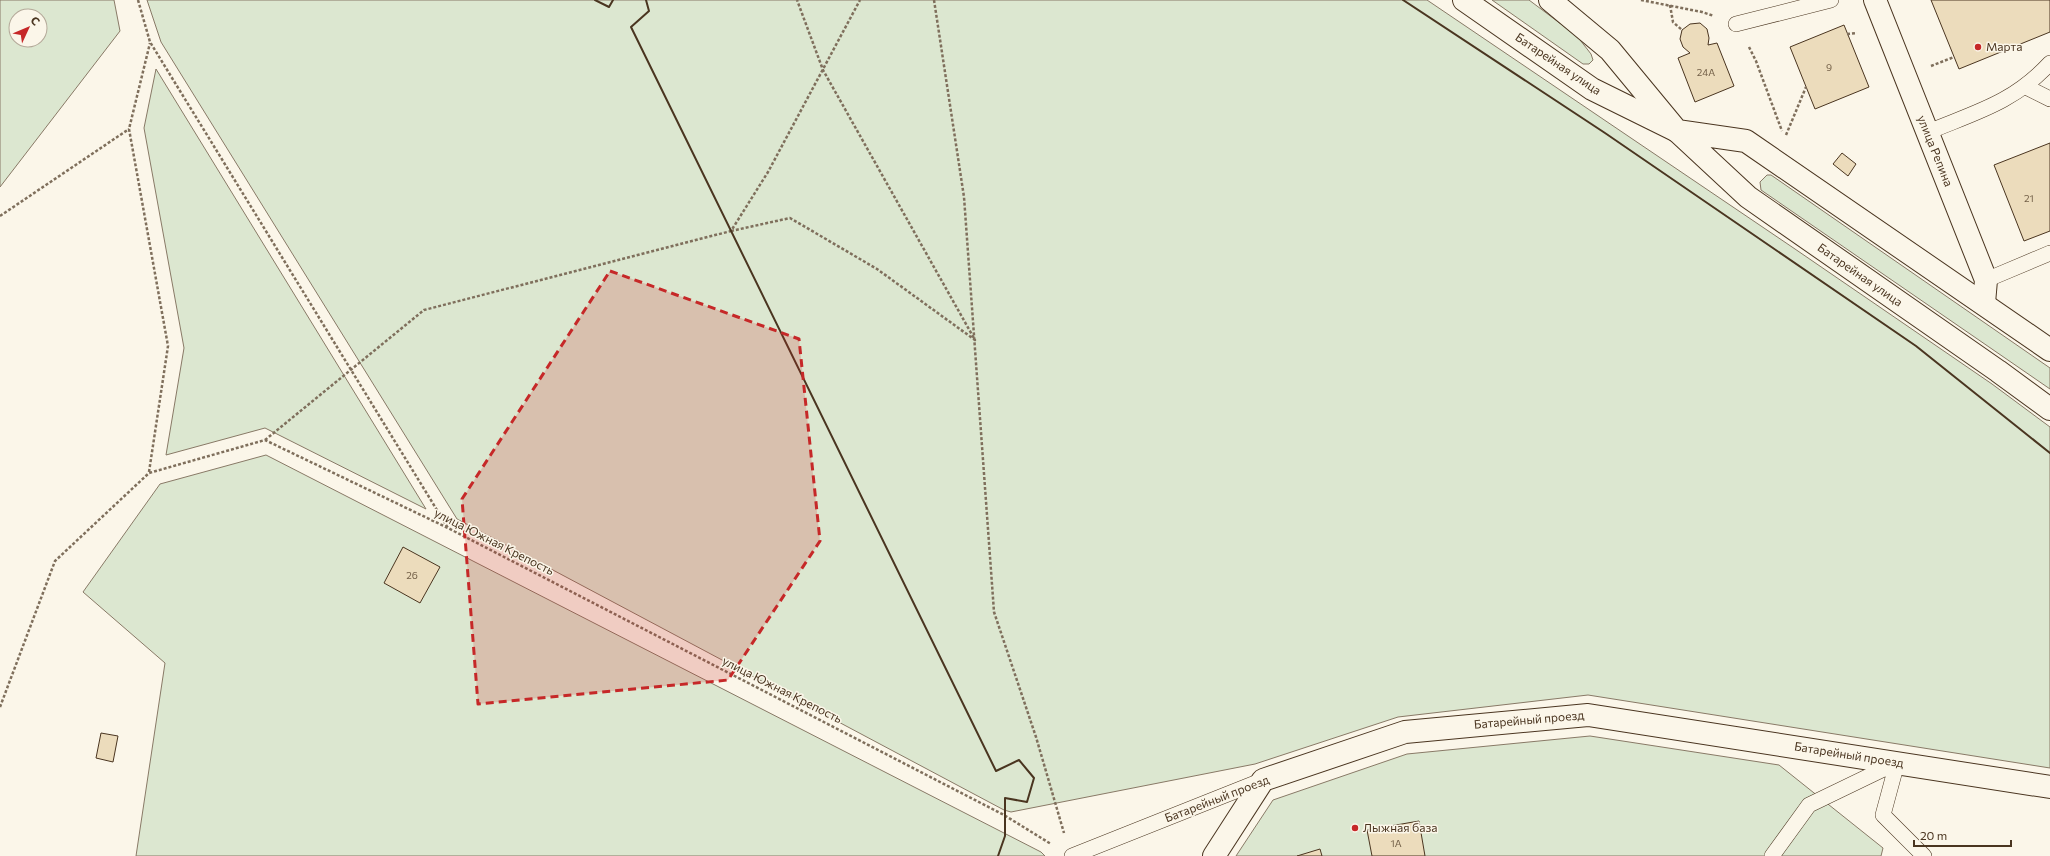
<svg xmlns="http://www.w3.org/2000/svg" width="2050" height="856" font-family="Commissioner,sans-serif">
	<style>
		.green { fill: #dce7d0; stroke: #887966; fill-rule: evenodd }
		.building { fill: #ecdcbc; stroke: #4a3520 }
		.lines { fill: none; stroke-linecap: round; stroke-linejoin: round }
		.service-casing { stroke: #4a3520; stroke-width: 16 }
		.minor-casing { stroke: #4a3520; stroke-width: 24 }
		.tertiary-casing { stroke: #4a3520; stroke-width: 24 }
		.path { stroke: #7f6f5c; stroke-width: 2.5; stroke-dasharray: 3 2; stroke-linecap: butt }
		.service { stroke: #fbf6e9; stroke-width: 15 }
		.minor { stroke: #fbf6e9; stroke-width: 22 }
		.tertiary { stroke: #fbf6e9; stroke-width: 22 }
		.wall { stroke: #4a3520; stroke-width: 2 }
		.marked { fill: #c62828; fill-opacity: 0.2; stroke: #c62828; stroke-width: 3; stroke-dasharray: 8 5; stroke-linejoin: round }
		.poi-dot { fill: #c62828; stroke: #fbf6e9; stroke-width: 1.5 }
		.labels { text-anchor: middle; stroke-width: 3; stroke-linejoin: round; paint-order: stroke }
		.number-label { font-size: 10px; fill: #725f47 }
		.poi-label { font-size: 12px; fill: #4a3520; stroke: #fbf6e9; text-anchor: start }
		.street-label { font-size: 12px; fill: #4a3520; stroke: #fbf6e9 }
	</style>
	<rect width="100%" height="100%" fill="#fbf6e9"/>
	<!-- green -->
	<path class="green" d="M 0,0 L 114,0 L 120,31 L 0,187 ZM 16,16 L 40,16 L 40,40 L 16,40 Z
		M 147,0 L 1427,0 L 1795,249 L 1992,384 L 2050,427 L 2050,768 L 1588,695 L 1398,717 L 1255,764 L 1011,812 L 1004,810 L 457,519 L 161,42 Z
		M 1492,0 L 1529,0 L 1577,36 L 1591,54 L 1593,60 L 1589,64 L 1583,64 Z
		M 156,69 L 426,509 L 265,428 L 166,455 L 184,348 L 144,128 Z
		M 1767,175 L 1771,175 L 2050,368 L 2050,389 L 1761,190 L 1760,182 Z
		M 266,455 L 1041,852 L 1045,856 L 136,856 L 165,663 L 83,592 L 160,484 Z
		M 1590,736 L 1779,765 L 1883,848 L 1881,856 L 1236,856 L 1273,800 L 1407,754 Z"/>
	<!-- building -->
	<path class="building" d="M 1931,0 L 2050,0 L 2050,32 L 1959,69 Z
		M 1700,23 L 1707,29 L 1709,38 L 1708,45 L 1717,43 L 1734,86 L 1695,102 L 1678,58 L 1690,53 L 1683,47 L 1680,39 L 1682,30 L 1690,24 Z
		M 1844,25 L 1869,87 L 1815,109 L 1790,47 Z
		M 2050,143 L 2050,231 L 2024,241 L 1994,165 Z
		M 1842,153 L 1856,164 L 1848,176 L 1833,164 Z
		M 403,547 L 440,567 L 420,603 L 384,583 Z
		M 101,733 L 118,736 L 113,762 L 96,758 Z
		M 1419,821 L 1425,856 L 1372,856 L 1367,830 Z
		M 1320,849 L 1322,856 L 1297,856 Z"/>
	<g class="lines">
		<defs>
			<path id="service" d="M 1736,24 L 1831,0
				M 2026,87 L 2050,99
				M 1928,132 C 1976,112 2013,103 2050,63
				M 1986,280 L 2050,253
				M 1897,763 L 1883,815 L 1924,856
				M 1072,856 L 1263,780
				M 1772,856 L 1809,805 L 1896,763"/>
			<path id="minor" d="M 1464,0 L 1592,89 L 1677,131
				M 1875,0 L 1986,280 L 1984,303
				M 1214,856 L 1263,780 L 1405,732 L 1588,715 L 2050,787"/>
			<path id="tertiary" d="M 1550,0 L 1610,50 L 1677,131 L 1748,197 L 1998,371 L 2050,409
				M 1677,131 L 1746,141 L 2050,350"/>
		</defs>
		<!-- service casing -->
		<use href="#service" class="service-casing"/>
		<!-- minor casing -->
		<use href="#minor" class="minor-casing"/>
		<!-- tertiary casing -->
		<use href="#tertiary" class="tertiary-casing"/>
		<!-- path -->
		<path class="path" d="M 138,0 L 150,42 L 448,528
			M 934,0 L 964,197 L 994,612 L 1036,737 L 1064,833
			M 1641,0 L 1702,12 L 1714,16
			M 1670,5 L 1673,22 L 1682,30
			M 1847,34 L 1857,33
			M 1749,47 L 1756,61 L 1782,131
			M 1931,66 L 1954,57
			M 1786,135 L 1806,87
			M 0,216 L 129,129
			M 731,231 L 790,218 L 877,269 L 975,340 L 823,70 L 797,0
			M 265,440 L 424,310 L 731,231 L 768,172 L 860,0
			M 149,472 L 168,346 L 129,129 L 150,43
			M 0,707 L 55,561 L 149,473 L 265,440 L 448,528 L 1004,815 L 1051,844"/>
		<!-- service -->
		<use href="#service" class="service"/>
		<!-- minor -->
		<use href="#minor" class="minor"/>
		<!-- tertiary -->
		<use href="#tertiary" class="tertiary"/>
		<!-- wall -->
		<path class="wall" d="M 595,0 L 609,7 L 613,0
			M 646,0 L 649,11 L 631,27 L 996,771 L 1019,760 L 1034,778 L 1027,802 L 1005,798 L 1005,836 L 998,856
			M 1403,0 L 1605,133 L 1916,346 L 2050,453"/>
	</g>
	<!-- marked area -->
	<path class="marked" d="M 610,271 L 799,339 L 820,541 L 728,680 L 478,704 L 462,499 Z"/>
	<!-- markers -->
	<g class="poi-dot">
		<circle cx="1978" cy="47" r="4"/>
		<circle cx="1355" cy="828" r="4"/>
	</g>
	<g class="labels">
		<!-- number labels -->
		<g class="number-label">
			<text x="1829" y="71">9</text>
			<text x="1706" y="76">24А</text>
			<text x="2029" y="202">21</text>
			<text x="412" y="579">26</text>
			<text x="1396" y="847">1А</text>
		</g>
		<!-- poi labels -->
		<g class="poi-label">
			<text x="1986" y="51">Марта</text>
			<text x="1363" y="832">Лыжная база</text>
		</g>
		<!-- street labels -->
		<g class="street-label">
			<text transform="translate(1558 64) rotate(34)" y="4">Батарейная улица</text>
			<text transform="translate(1935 151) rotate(68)" y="4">улица Репина</text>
			<text transform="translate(1860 275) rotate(35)" y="4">Батарейная улица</text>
			<text transform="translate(494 542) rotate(27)" y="4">улица Южная Крепость</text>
			<text transform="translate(782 690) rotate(27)" y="4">улица Южная Крепость</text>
			<text transform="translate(1529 720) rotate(-5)" y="4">Батарейный проезд</text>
			<text transform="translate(1849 755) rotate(9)" y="4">Батарейный проезд</text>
			<text transform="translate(1217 799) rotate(-21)" y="4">Батарейный проезд</text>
		</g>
	</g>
	<!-- north arrow -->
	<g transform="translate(28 28) rotate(46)"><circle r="19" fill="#fbf6e9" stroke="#b4a999"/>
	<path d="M0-3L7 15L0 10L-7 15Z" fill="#c62828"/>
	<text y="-6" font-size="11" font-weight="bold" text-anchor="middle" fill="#4a3520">С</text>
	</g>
	<!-- scale -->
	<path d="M1914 840v6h97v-6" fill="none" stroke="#4a3520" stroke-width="2"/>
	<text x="1920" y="840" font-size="12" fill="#4a3520" stroke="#fbf6e9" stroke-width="3" paint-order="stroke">20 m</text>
</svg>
